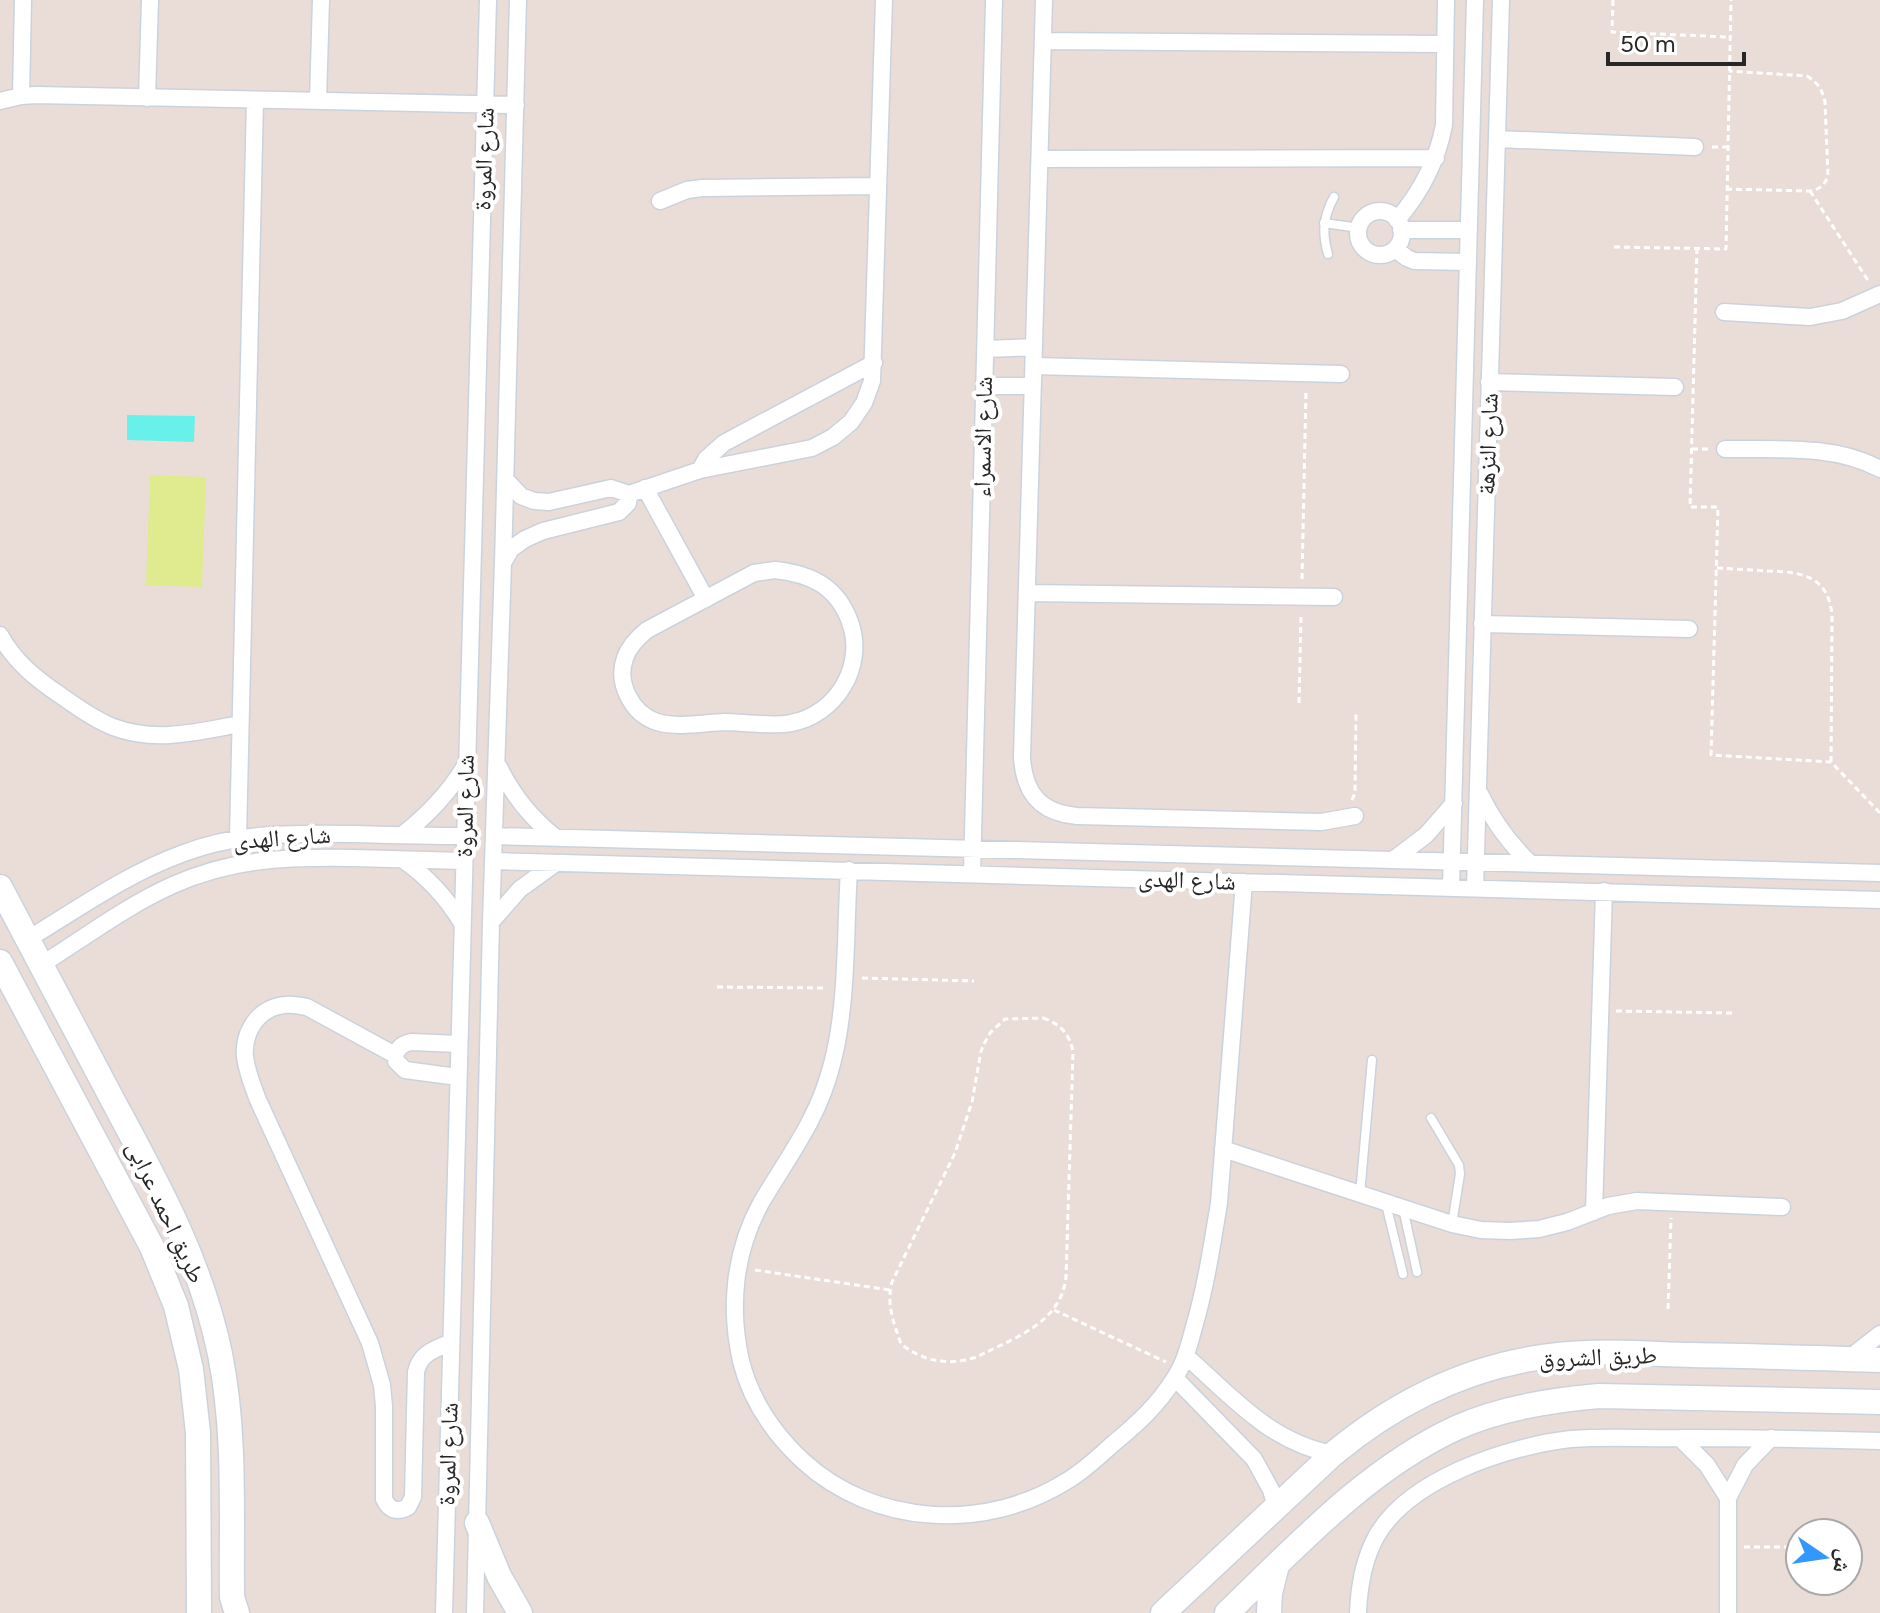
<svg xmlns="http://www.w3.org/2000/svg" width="1880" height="1613" font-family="Figtree,'Noto Naskh Arabic',sans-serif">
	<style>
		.pitch { fill: #e0ea8e }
		.water { fill: #68f0ea }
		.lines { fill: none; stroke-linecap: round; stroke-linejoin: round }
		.lane-casing { stroke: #cad3dd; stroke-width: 11 }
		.street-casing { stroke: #cad3dd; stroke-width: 19 }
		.secondary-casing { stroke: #cad3dd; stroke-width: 27 }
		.path { stroke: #fff; stroke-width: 3; stroke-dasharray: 6 4; stroke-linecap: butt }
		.lane { stroke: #fff; stroke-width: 8 }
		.street { stroke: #fff; stroke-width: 16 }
		.secondary { stroke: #fff; stroke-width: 24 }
		.labels { text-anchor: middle; stroke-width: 8; stroke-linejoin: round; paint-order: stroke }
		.street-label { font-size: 24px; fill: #272727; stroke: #fff }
	</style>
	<rect width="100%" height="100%" fill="#eaddd8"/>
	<!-- pitch -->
	<path class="pitch" d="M 150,475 L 206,477 L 202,587 L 146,585 Z"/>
	<!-- water -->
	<path class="water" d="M 127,415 L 195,416 L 194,442 L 127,440 Z"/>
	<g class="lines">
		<defs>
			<path id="lane" d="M 1324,223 L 1359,228
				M 1328,254 C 1322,233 1323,217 1334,197
				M 1431,1118 L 1459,1165 L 1460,1174 L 1452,1224
				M 1360,1194 L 1372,1060
				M 1386,1204 L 1403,1274
				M 1403,1208 L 1417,1272"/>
			<path id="street" d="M 1044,0 L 1022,757 C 1024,794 1041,813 1077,816 L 1321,822 L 1355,816
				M 1043,41 L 1445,44
				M 21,96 L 23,0
				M 147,98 L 150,0
				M 0,101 L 21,96 L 36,95 L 516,105
				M 318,101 L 321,0
				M 1497,139 L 1695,147
				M 1040,159 L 1436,158
				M 660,201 L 687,190 L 702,188 L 878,186
				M1358 233a22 22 0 1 1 44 0a22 22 0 1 1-44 0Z
				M 1397,220 C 1421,192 1437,162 1444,125 L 1446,0
				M 1401,230 L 1469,230
				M 1395,249 L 1407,258 L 1414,261 L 1468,262
				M 1724,312 L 1810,317 L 1842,311 L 1880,294
				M 985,349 L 1034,347
				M 1034,366 L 1341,374
				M 1489,382 L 1675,387
				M 984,386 L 1033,386
				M 1725,449 C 1777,450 1834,444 1880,469
				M 700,470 L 706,459 L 724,443 L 874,363
				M 505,479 L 521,496 L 534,501 L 549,502 L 611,488 L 629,494 L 700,470 L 812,448 L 833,437 L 851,422 L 864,403 L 872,381 L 884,0
				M 645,488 L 706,599
				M 503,563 L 511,549 L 525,539 L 543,531 L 619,512 L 628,503 L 629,494
				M 775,570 C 811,574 837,586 850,622 C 866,666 836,715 791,723 C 774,727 743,722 724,722 C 703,723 677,728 657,722 C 632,714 616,683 625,658 C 629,646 637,638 647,630 L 754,573 Z
				M 1027,593 L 1334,597
				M 1482,624 L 1689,629
				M 0,635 C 14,661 36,679 60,695 C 77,707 94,719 113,727 C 156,743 197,732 240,724
				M 499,767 C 513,796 530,817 555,837
				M 1480,794 C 1493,821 1509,843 1530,863
				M 402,835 C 428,815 448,794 465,766
				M 494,836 L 1880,873
				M 238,838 L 255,100
				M 403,860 C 428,877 446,897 462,923
				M 1393,860 L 1426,835 L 1454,803
				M 493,861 L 1880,900
				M 849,870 C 845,932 848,1004 832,1064 C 818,1120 789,1155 761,1203 C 734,1252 729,1308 741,1361 C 751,1401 773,1433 803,1461 C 874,1526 984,1532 1065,1482 C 1083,1472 1099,1456 1114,1443 C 1137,1424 1158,1405 1174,1379 C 1185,1363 1189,1345 1194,1327 C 1206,1286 1212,1245 1219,1203 L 1244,882
				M 972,874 L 994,0
				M 1451,887 L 1475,0
				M 1475,888 L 1501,0
				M 491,922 L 520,889 L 556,863
				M 28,939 C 78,909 128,873 184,853 C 239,832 295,833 354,834 C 391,835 428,836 464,836
				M 41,965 C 84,938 126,906 173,885 C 233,858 289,857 353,858 C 390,859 427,860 464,861
				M 395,1055 C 399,1047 402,1044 411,1042 L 459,1044
				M 1223,1149 L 1452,1224 L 1481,1230 L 1510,1231 L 1539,1229 L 1567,1222 L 1608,1206 L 1637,1201 L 1782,1207
				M 1594,1212 L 1604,891
				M 451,1342 C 434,1350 420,1353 416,1372 L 413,1497 L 408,1507 C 397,1513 389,1510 384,1499 L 384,1406 L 382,1385 L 370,1343 L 258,1100 C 253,1087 247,1072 245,1057 C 243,1036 254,1014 275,1007 C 286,1003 296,1005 307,1007 L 395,1055 L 396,1061 L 405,1070 L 458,1077
				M 1186,1356 C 1231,1396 1271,1443 1333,1454
				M 1848,1359 L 1880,1334
				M 1175,1378 L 1254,1459 L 1271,1490 L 1276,1507
				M 1680,1438 L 1707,1465 L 1728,1498
				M 444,1613 L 488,0
				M 475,1613 L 491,922 L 503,563 L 518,0
				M 1358,1613 C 1359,1586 1363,1561 1376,1537 C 1408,1479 1508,1446 1571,1439 C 1609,1436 1648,1439 1686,1438 C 1751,1438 1815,1439 1880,1441
				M 1728,1613 L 1728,1498 L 1745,1465 L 1771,1438"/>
			<path id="secondary" d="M 0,887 C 37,957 74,1027 111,1097 C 156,1181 200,1258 220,1354 C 236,1433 231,1516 232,1597 L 237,1613
				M 0,962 L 152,1247 L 176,1306 L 191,1369 L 198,1433 L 199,1613
				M 477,1523 L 499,1576 L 520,1613
				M 1163,1613 L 1333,1454 C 1398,1400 1472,1364 1558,1355 C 1602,1350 1647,1354 1691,1355 C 1754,1356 1817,1358 1880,1360
				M 1227,1613 C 1297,1546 1366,1470 1456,1428 C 1500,1408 1551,1400 1599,1396 L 1880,1402
				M 1269,1613 L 1270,1593 L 1277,1565"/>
		</defs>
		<!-- lane casing -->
		<use href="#lane" class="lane-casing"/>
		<!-- street casing -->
		<use href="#street" class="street-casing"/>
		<!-- secondary casing -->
		<use href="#secondary" class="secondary-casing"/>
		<!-- path -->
		<path class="path" d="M 1613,0 L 1612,32 L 1728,37
			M 1712,147 L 1728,147
			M 1726,189 L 1810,191 C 1820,189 1824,186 1828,176 L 1825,102 C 1822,89 1818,83 1807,76 L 1729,71
			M 1810,191 L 1869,282
			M 1614,247 L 1726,249 L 1731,0
			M 1697,248 L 1690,507 L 1718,507 L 1711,755 L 1831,762 L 1880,813
			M 1692,449 L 1709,449
			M 1717,568 C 1734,569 1751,570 1768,571 C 1801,572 1828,575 1832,615 L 1831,762
			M 1302,579 L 1306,391
			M 1299,703 L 1301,615
			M 1352,800 L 1355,793 L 1356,713
			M 862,978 L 974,981
			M 717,987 L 825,988
			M 1616,1011 L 1733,1013
			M 1043,1018 C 1060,1024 1070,1034 1073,1052 L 1066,1277 C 1061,1324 1013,1338 977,1357 C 949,1366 924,1362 901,1344 C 894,1323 886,1305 892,1282 L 955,1153 L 972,1102 L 981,1051 L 985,1042 L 990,1033 L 1005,1019 Z
			M 755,1270 L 890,1290
			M 1668,1309 L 1671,1218
			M 1054,1310 L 1166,1362
			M 1744,1547 L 1800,1547"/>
		<!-- lane -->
		<use href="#lane" class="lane"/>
		<!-- street -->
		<use href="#street" class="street"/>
		<!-- secondary -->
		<use href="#secondary" class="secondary"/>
	</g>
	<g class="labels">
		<!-- street labels -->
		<g class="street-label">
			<text transform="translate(484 159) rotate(-88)" y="8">شارع المروة</text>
			<text transform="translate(983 437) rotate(-89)" y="8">شارع الاسمراء</text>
			<text transform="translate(1488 444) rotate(-88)" y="8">شارع النزهة</text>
			<text transform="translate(465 806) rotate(-89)" y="8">شارع المروة</text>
			<text transform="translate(282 838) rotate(-4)" y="8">شارع الهدى</text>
			<text transform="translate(1187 880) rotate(2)" y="8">شارع الهدى</text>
			<text transform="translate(166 1212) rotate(65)" y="8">طريق احمد عرابى</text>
			<text transform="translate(1598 1357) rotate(-2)" y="8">طريق الشروق</text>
			<text transform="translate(448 1454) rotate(-88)" y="8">شارع المروة</text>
		</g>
	</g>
	<!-- north arrow -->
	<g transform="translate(1824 1557) rotate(103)"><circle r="38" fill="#ffffff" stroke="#a9a9a9" stroke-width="2"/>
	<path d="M0-6L14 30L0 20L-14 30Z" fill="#3397fc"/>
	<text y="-12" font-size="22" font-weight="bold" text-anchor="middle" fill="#272727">ش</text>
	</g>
	<!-- scale -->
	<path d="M1608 52v12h136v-12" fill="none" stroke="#272727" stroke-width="4"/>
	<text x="1620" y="52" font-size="24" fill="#272727" stroke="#ffffff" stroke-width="6" paint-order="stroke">50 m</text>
</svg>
